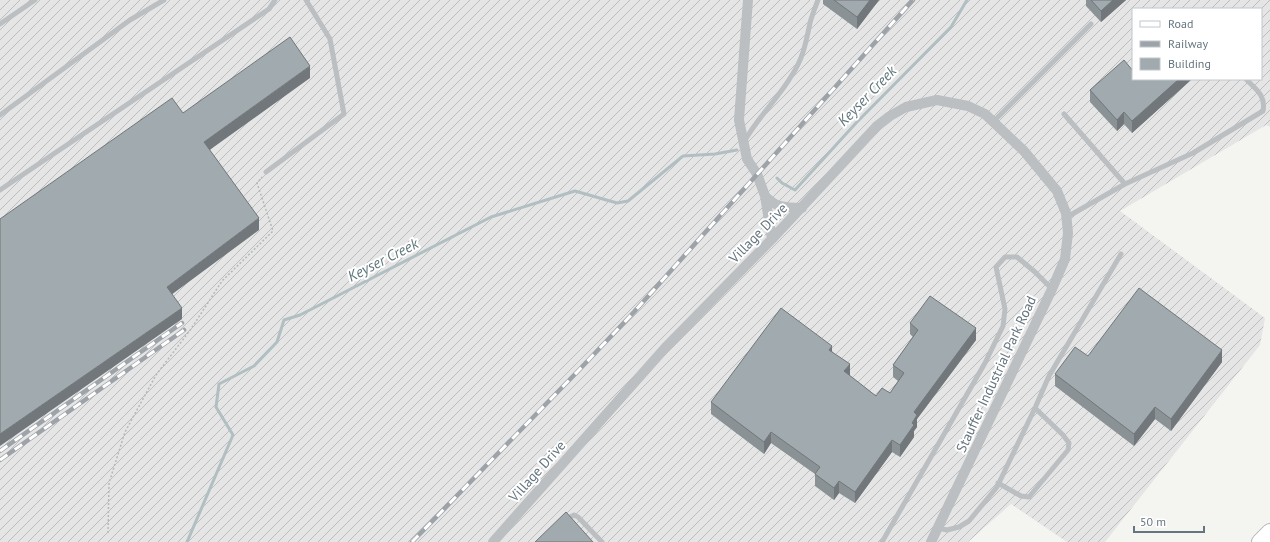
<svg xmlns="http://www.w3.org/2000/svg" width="1270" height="542" font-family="'PT Sans',sans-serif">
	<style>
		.industrial { fill: url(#industrial-furrows); fill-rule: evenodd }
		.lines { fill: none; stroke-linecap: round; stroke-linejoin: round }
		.stream { stroke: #b2bfc2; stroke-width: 3 }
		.primary-casing { stroke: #aeb3b6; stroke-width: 18 }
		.path { stroke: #b5b8ba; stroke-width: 1.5; stroke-dasharray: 2 2; stroke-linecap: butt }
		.service { stroke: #bbbfc2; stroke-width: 5 }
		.minor { stroke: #bbbfc2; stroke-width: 10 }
		.primary { stroke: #fff; stroke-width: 16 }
		.rail-casing { stroke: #9da3a8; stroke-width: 4.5 }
		.rail { stroke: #fff; stroke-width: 3; stroke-dasharray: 9; stroke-linecap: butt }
		.wall { fill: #8a9296 }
		.shaded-wall { fill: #71777a }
		.building { fill: #a1aaae; stroke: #71777a }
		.labels { text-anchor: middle; stroke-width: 4; stroke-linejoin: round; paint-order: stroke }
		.street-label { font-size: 14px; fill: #65757f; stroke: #fff }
		.water-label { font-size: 15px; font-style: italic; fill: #61777c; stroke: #fff }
	</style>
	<defs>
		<pattern id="industrial-furrows" width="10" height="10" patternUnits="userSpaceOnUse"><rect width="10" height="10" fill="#e4e5e4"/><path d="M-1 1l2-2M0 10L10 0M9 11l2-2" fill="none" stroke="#bcbebe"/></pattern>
	</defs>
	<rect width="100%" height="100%" fill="#f4f4f0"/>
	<!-- industrial -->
	<path class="industrial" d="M 0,0 L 1270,0 L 1270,127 L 1266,125 L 1120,211 L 1265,318 L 1260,345 L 1105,542 L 1067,542 L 1011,504 L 968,542 L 0,542 ZM 1133,9 L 1261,9 L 1261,79 L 1133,79 Z"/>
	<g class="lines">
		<!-- stream -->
		<path class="stream" d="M 777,178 L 782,183 L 795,190 L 856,123 L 951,27 L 967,0
			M 187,542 L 233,435 L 216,407 L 219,384 L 254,366 L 277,342 L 284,320 L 300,315 L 491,217 L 575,191 L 617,203 L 628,201 L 683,156 L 715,154 L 737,150"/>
		<defs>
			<path id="primary" d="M 1260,542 L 1270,532"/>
		</defs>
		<!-- primary casing -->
		<use href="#primary" class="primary-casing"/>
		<!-- path -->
		<path class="path" d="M 108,533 L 109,483 L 125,432 L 156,375 L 191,329 L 222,281 L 273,231 L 257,183 L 262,177"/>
		<!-- service -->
		<path class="service" d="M 0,24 L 35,0
			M 1064,114 L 1125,184 L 1067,217
			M 0,115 L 130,20 L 164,0
			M 994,121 L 1091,24
			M 744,142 C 757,118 778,99 792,75 C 803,59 806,42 810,23 C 812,15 815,8 818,0
			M 266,172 L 344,114 L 330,39 L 306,0
			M 1125,184 L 1193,153 L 1263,111 C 1266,95 1256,90 1246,79
			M 0,190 L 269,9 L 275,0
			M 998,483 L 1021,496 L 1029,497 L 1068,450 L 1069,443 L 1063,435 L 1035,408
			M 566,519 L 574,515 L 578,517 L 602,542
			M 938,528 L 947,530 L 959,527 L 969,521 L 997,487 L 1035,408 L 1049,376 L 1121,254
			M 882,542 L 985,363 L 1003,326 L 1005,309 L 996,267 L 1005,257 L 1017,257 L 1035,272 L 1052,289"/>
		<!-- minor -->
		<path class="minor" d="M 748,0 L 739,120 L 747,159 L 757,174 L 765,196 L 772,239
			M 765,196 C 778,209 784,207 802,208
			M 493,542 L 665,348 L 772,239 L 877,126 L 890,116 L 906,107 L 937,100 L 968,106 L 985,114 L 1024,151 L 1057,191 L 1066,213 L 1068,233 L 1065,259 L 1052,289 L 931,542"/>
		<!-- primary -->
		<use href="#primary" class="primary"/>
		<defs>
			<path id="rail" d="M 0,451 L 182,323
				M 0,460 L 184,330
				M 412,542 L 579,370 L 634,312 L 913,0"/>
		</defs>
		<!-- rail casing -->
		<use href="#rail" class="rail-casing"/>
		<!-- rail -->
		<use href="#rail" class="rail"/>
	</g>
	<!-- wall -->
	<path class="wall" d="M 823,0 L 879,0 L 857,29 L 823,4 Z
		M 1086,0 L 1126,0 L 1101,22 L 1086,6 Z
		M 1133,79 L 1192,79 L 1132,133 L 1124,124 L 1117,131 L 1090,102 L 1090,90 Z
		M 910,323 L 976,340 L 917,419 L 917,427 L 914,431 L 914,437 L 900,457 L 892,452 L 855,503 L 839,493 L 834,500 L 815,486 L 815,474 L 771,443 L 764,454 L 711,414 L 711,402 L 832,351 L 850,376 L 876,396 L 890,393 L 898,381 L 893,377 L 893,365 L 913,337 L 910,334 Z
		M 1088,356 L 1222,362 L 1171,431 L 1155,419 L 1134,446 L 1055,386 L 1055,374 Z"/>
	<!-- shaded-wall -->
	<path class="shaded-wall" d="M 870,0 L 879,0 L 857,29 L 857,17 Z
		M 1113,0 L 1126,0 L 1101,22 L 1101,11 Z
		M 310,66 L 310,78 L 204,154 L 204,142 Z
		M 1179,79 L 1192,79 L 1132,133 L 1132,121 Z
		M 1124,112 L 1124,124 L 1117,131 L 1117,120 Z
		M 259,218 L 259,230 L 167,298 L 167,287 Z
		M 182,308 L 182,319 L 0,446 L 0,434 Z
		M 976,328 L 976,340 L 917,419 L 917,427 L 914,431 L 914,437 L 900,457 L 900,445 L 912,423 L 914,412 Z
		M 832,346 L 832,358 L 829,350 Z
		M 1222,350 L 1222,362 L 1171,431 L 1171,419 Z
		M 850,364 L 850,376 L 844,371 Z
		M 1155,407 L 1155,419 L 1134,446 L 1134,434 Z
		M 771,432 L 771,443 L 764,454 L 764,442 Z
		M 892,440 L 892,452 L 855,503 L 855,492 Z
		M 839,481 L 839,493 L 834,500 L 834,488 Z"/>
	<!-- building -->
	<path class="building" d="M 834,0 L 870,0 L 857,17 Z
		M 1091,0 L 1113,0 L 1101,11 Z
		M 290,37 L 310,66 L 204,142 L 259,218 L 167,287 L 182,308 L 0,434 L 0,219 L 172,98 L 183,113 Z
		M 1124,60 L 1133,71 L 1133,79 L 1179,79 L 1132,121 L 1124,112 L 1117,120 L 1090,90 Z
		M 1139,288 L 1222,350 L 1171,419 L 1155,407 L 1134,434 L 1055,374 L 1075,347 L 1088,356 Z
		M 930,296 L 976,328 L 914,412 L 917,415 L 912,423 L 914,425 L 900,445 L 892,440 L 855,492 L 839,481 L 834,488 L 815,474 L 820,467 L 771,432 L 764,442 L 711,402 L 781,308 L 832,346 L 829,350 L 850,364 L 844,371 L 876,396 L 882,388 L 890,393 L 904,373 L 893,365 L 918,330 L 910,323 Z
		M 566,512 L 593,542 L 535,542 Z"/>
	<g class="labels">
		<!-- street labels -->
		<g class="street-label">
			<text transform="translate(758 233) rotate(-46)" y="5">Village Drive</text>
			<text transform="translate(996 374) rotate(-65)" y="5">Stauffer Industrial Park Road</text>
			<text transform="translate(537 471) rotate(-48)" y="5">Village Drive</text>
		</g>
		<!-- water labels -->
		<g class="water-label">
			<text transform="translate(867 96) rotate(-46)" y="5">Keyser Creek</text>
			<text transform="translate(383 260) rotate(-27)" y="5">Keyser Creek</text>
		</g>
	</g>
	<!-- legend -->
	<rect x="1132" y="8" width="130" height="72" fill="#ffffff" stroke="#c1c8cc"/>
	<rect x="1140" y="21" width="20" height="6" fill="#ffffff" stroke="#c1c8cc"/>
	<text x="1168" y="28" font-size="12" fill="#65757f">Road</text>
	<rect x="1140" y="41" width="20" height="6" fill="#9da3a8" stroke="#c1c8cc"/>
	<text x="1168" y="48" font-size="12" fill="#65757f">Railway</text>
	<rect x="1140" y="58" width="20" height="12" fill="#a1aaae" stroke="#c1c8cc"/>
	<text x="1168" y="68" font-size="12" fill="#65757f">Building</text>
	<!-- scale -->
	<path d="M1134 526v6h70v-6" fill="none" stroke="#65757f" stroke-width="2"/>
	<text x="1140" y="526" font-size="12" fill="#65757f" stroke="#ffffff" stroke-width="3" paint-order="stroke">50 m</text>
</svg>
